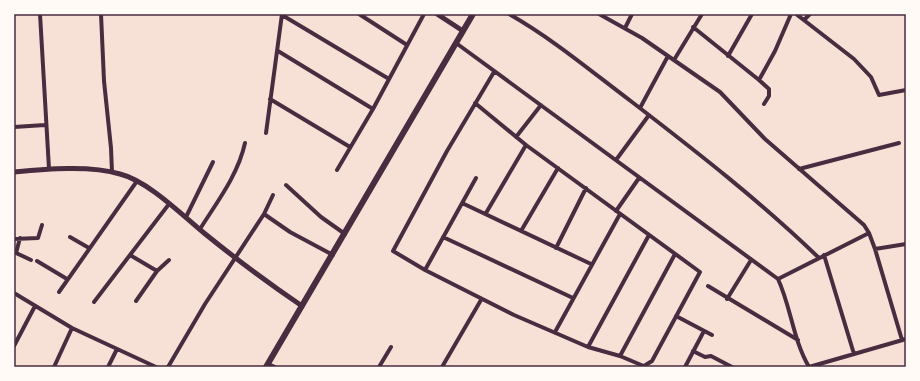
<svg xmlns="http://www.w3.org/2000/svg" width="920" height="381" font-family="Rubik,sans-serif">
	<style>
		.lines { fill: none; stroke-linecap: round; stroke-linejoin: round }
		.minor { stroke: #4a2c40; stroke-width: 4 }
		.tertiary { stroke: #4a2c40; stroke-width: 5 }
		.secondary { stroke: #4a2c40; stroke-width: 6 }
		.neatline { fill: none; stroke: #4a2c40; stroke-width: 1.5 }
	</style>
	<rect width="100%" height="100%" fill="#f7e1d7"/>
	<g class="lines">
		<!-- minor -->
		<path class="minor" d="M 40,14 L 49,169
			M 101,14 L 104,81 L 111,148 L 112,172
			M 359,14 L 407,45
			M 509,14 C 553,39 592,72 632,102 C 697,152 760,201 819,258
			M 599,14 L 642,38 L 720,92 L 765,139 L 864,225 L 869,233 L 875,249 L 902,340
			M 796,14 L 854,59 L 871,77 L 879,95 L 906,90
			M 282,15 L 389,79
			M 804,20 L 810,14
			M 693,27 L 759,80 L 775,51 L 791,14
			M 625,28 L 632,14
			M 456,43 L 778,279
			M 278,51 L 373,109
			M 728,56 L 752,14
			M 674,60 L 702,14
			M 494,72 L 447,151 L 393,251 L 425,270 L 514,315 L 588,347 L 620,356 L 646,367
			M 759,80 L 769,89 L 769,96 L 764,104
			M 270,99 L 350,147
			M 475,103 L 526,145 L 700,272 L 652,361 L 644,366
			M 640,108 L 668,56
			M 14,127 L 45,125
			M 266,133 L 282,14
			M 516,137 L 541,105
			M 616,160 L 649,115
			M 799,169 L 899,143
			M 337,170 L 373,109 L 424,14
			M 286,185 L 321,217 L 345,234
			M 462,203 L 591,264
			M 616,211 L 639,178
			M 486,213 L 526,145
			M 264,214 L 290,232 L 333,255
			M 186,217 L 213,162
			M 200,229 C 217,202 238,175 245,143
			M 521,231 L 558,168
			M 70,237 L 89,248
			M 443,237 L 573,298
			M 14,239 L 38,238 L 42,225
			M 556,248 L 586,188
			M 875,249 L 906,244
			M 14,252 L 31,260
			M 16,253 L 20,238
			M 130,255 L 157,271 L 169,260
			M 824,255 L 854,354
			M 37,261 L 67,279
			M 425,270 L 476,178
			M 778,279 C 791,307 793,340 809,367 L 906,339
			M 778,279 L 869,233
			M 708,286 L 798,340
			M 59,292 L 137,181
			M 14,293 L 72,328 L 156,367
			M 727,299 L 751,260
			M 136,301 L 157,271
			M 94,302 L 169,204
			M 676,316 L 712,335
			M 555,332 L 620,214
			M 14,346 L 35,306
			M 588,347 L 649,235
			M 693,351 L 705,357 L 711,356 L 732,367
			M 620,356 L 675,254
			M 268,364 L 275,367
			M 54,367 L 72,328
			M 108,367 L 117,349
			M 168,367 L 205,304 L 264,214 L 273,195
			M 379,367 L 391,347
			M 442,367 L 481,300
			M 685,367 L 704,331"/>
		<!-- tertiary -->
		<path class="tertiary" d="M 437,14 L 463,31
			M 14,172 C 46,169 90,165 120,174 C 148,181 182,215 204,233 C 236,259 268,283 302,306"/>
		<!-- secondary -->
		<path class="secondary" d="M 266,367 L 473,14"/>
	</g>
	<!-- border -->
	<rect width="920" height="381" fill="none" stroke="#fffaf5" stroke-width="30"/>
	<rect x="15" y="15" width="890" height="351" class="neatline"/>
</svg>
